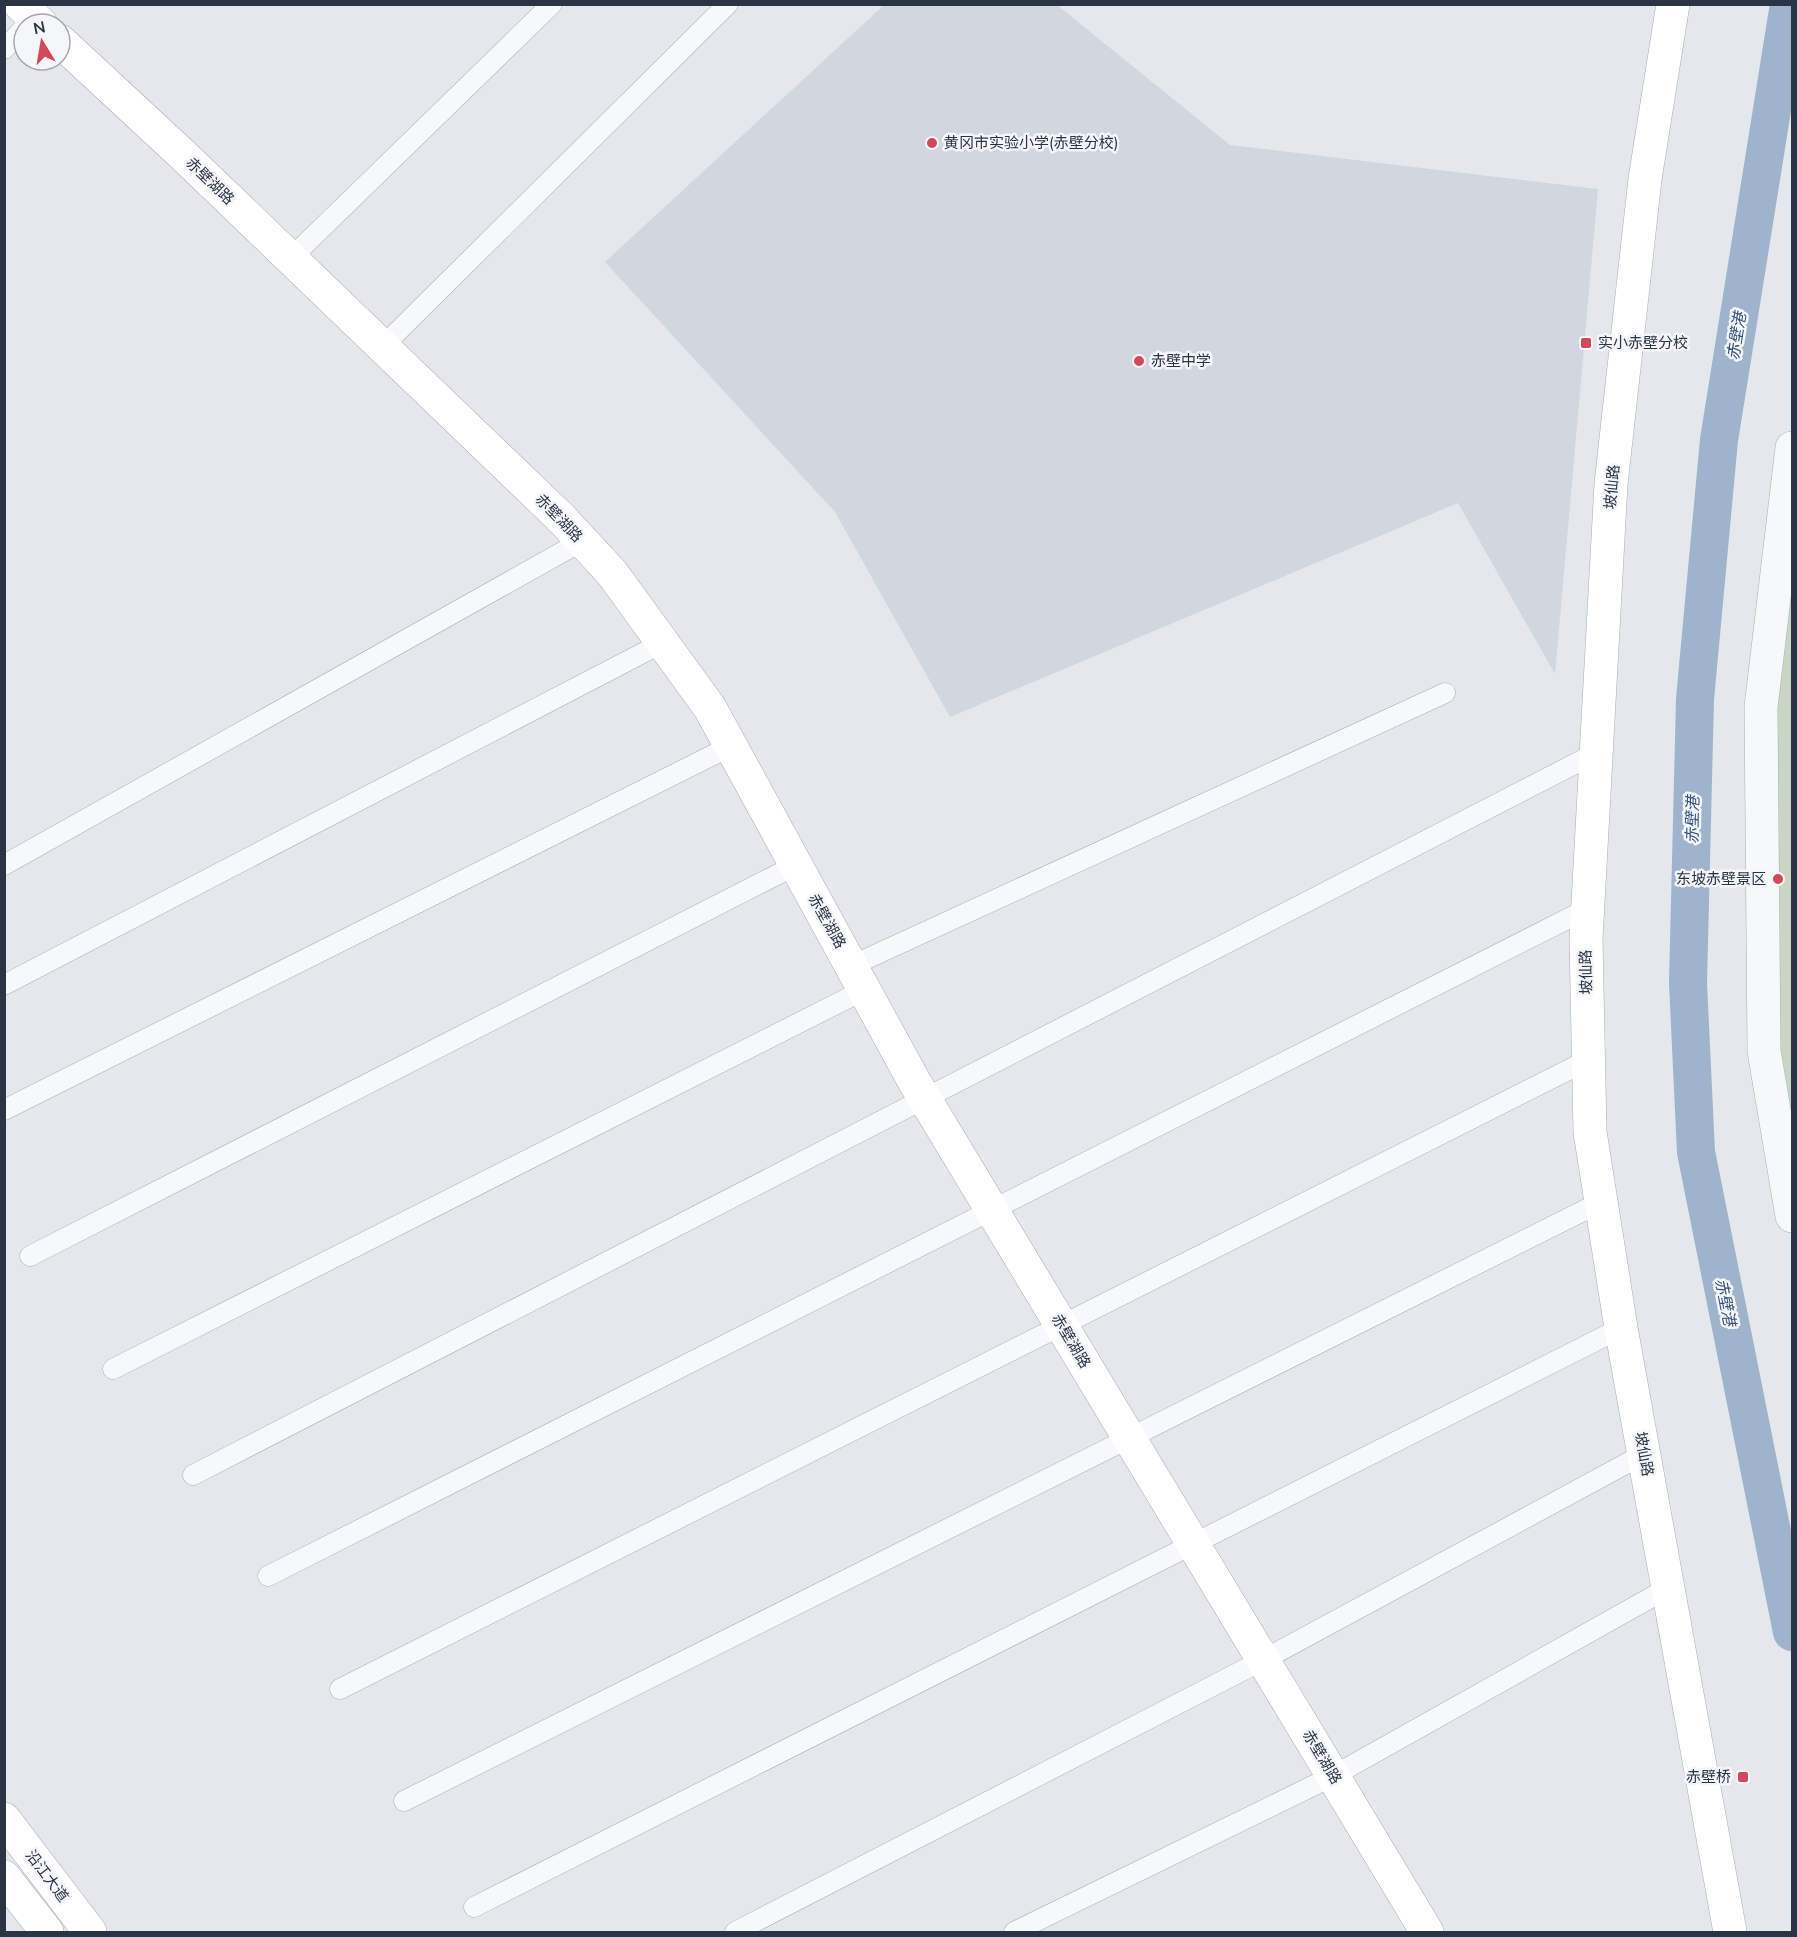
<svg xmlns="http://www.w3.org/2000/svg" width="1797" height="1937" font-family="'Nunito Sans','Noto Sans SC',sans-serif">
	<style>
		.built { fill: #d2d6de }
		.green { fill: #c9d6c5 }
		.lines { fill: none; stroke-linecap: round; stroke-linejoin: round }
		.canal { stroke: #9fb4cc; stroke-width: 38 }
		.lane-casing { stroke: #a9aeb7; stroke-width: 21 }
		.street-casing { stroke: #a9aeb7; stroke-width: 34 }
		.secondary-casing { stroke: #a9aeb7; stroke-width: 34 }
		.primary-casing { stroke: #a3abb8; stroke-width: 34 }
		.lane { stroke: #f7f8fa; stroke-width: 20 }
		.street { stroke: #f7f8fa; stroke-width: 33 }
		.secondary { stroke: #fff; stroke-width: 33 }
		.primary { stroke: #fff; stroke-width: 33 }
		.poi-dot { fill: #d1495b; stroke: #f4f6f9; stroke-width: 2 }
		.labels { text-anchor: middle; stroke-width: 5; stroke-linejoin: round; paint-order: stroke }
		.poi-label { font-size: 15px; fill: #2b3445; stroke: #f4f6f9; text-anchor: start }
		.street-label { font-size: 15px; fill: #2b3445; stroke: #f4f6f9 }
		.water-label { font-size: 16px; font-style: italic; fill: #34527a; stroke: #f4f6f9 }
	</style>
	<rect width="100%" height="100%" fill="#e4e7ec"/>
	<!-- built -->
	<path class="built" d="M 884,5 L 1057,5 L 1230,145 L 1598,189 L 1555,674 L 1458,503 L 950,717 L 835,512 L 605,262 Z"/>
	<!-- green -->
	<path class="green" d="M 1792,444 L 1792,1216 L 1764,1051 L 1761,707 Z"/>
	<g class="lines">
		<!-- canal -->
		<path class="canal" d="M 1789,4 L 1719,440 L 1695,699 L 1688,983 L 1696,1152 L 1792,1632"/>
		<defs>
			<path id="lane" d="M 4,49 L 24,28
				M 291,258 L 552,4
				M 383,346 L 728,4
				M 4,865 L 582,541
				M 851,966 L 1445,693
				M 4,985 L 662,643
				M 4,1110 L 731,746
				M 30,1256 L 796,865
				M 113,1369 L 864,990
				M 193,1475 L 1596,753
				M 268,1576 L 1587,909
				M 340,1689 L 1588,1060
				M 404,1801 L 1601,1202
				M 474,1907 L 1621,1328
				M 735,1932 L 1263,1660 L 1644,1454
				M 1014,1932 L 1333,1776 L 1668,1588"/>
			<path id="street" d="M 1792,448 L 1761,707 L 1764,1051 L 1792,1216"/>
			<path id="secondary" d="M 20,4 L 41,24
				M 1673,4 L 1645,179 L 1611,484 L 1586,939 L 1590,1132 L 1621,1328 L 1730,1932
				M 60,41 L 184,156 L 562,519 L 612,573 L 710,708 L 914,1081 L 1427,1932"/>
			<path id="primary" d="M 4,1819 L 90,1932
				M 4,1877 L 47,1932"/>
		</defs>
		<!-- lane casing -->
		<use href="#lane" class="lane-casing"/>
		<!-- street casing -->
		<use href="#street" class="street-casing"/>
		<!-- secondary casing -->
		<use href="#secondary" class="secondary-casing"/>
		<!-- primary casing -->
		<use href="#primary" class="primary-casing"/>
		<!-- lane -->
		<use href="#lane" class="lane"/>
		<!-- street -->
		<use href="#street" class="street"/>
		<!-- secondary -->
		<use href="#secondary" class="secondary"/>
		<!-- primary -->
		<use href="#primary" class="primary"/>
	</g>
	<!-- markers -->
	<g class="poi-dot">
		<circle cx="932" cy="143" r="6"/>
		<rect x="1580" y="337" width="12" height="12" rx="3"/>
		<circle cx="1139" cy="361" r="6"/>
		<circle cx="1778" cy="879" r="6"/>
		<rect x="1737" y="1771" width="12" height="12" rx="3"/>
	</g>
	<g class="labels">
		<!-- poi labels -->
		<g class="poi-label">
			<text x="944" y="148">黄冈市实验小学(赤壁分校)</text>
			<text x="1598" y="348">实小赤壁分校</text>
			<text x="1151" y="366">赤壁中学</text>
			<text x="1766" y="884" text-anchor="end">东坡赤壁景区</text>
			<text x="1731" y="1782" text-anchor="end">赤壁桥</text>
		</g>
		<!-- street labels -->
		<g class="street-label">
			<text transform="translate(210 181) rotate(44)" y="5">赤壁湖路</text>
			<text transform="translate(1612 487) rotate(-85)" y="5">坡仙路</text>
			<text transform="translate(559 518) rotate(46)" y="5">赤壁湖路</text>
			<text transform="translate(827 921) rotate(61)" y="5">赤壁湖路</text>
			<text transform="translate(1586 972) rotate(-91)" y="5">坡仙路</text>
			<text transform="translate(1071 1341) rotate(59)" y="5">赤壁湖路</text>
			<text transform="translate(1644 1454) rotate(80)" y="5">坡仙路</text>
			<text transform="translate(1322 1757) rotate(59)" y="5">赤壁湖路</text>
			<text transform="translate(47 1876) rotate(53)" y="5">沿江大道</text>
		</g>
		<!-- water labels -->
		<g class="water-label">
			<text transform="translate(1736 336) rotate(-81)" y="6">赤壁港</text>
			<text transform="translate(1692 820) rotate(-89)" y="6">赤壁港</text>
			<text transform="translate(1726 1302) rotate(79)" y="6">赤壁港</text>
		</g>
	</g>
	<!-- border -->
	<rect width="1797" height="1937" fill="none" stroke="#2b3445" stroke-width="12"/>
	<!-- north arrow -->
	<g transform="translate(42 42) rotate(349)"><circle r="28" fill="#f4f6f9" stroke="#a4a8b1" stroke-width="1.5"/>
	<path d="M0-4.5L10 22L0 15L-10 22Z" fill="#d1495b"/>
	<text y="-9" font-size="16" font-weight="bold" text-anchor="middle" fill="#2b3445">N</text>
	</g>
</svg>
